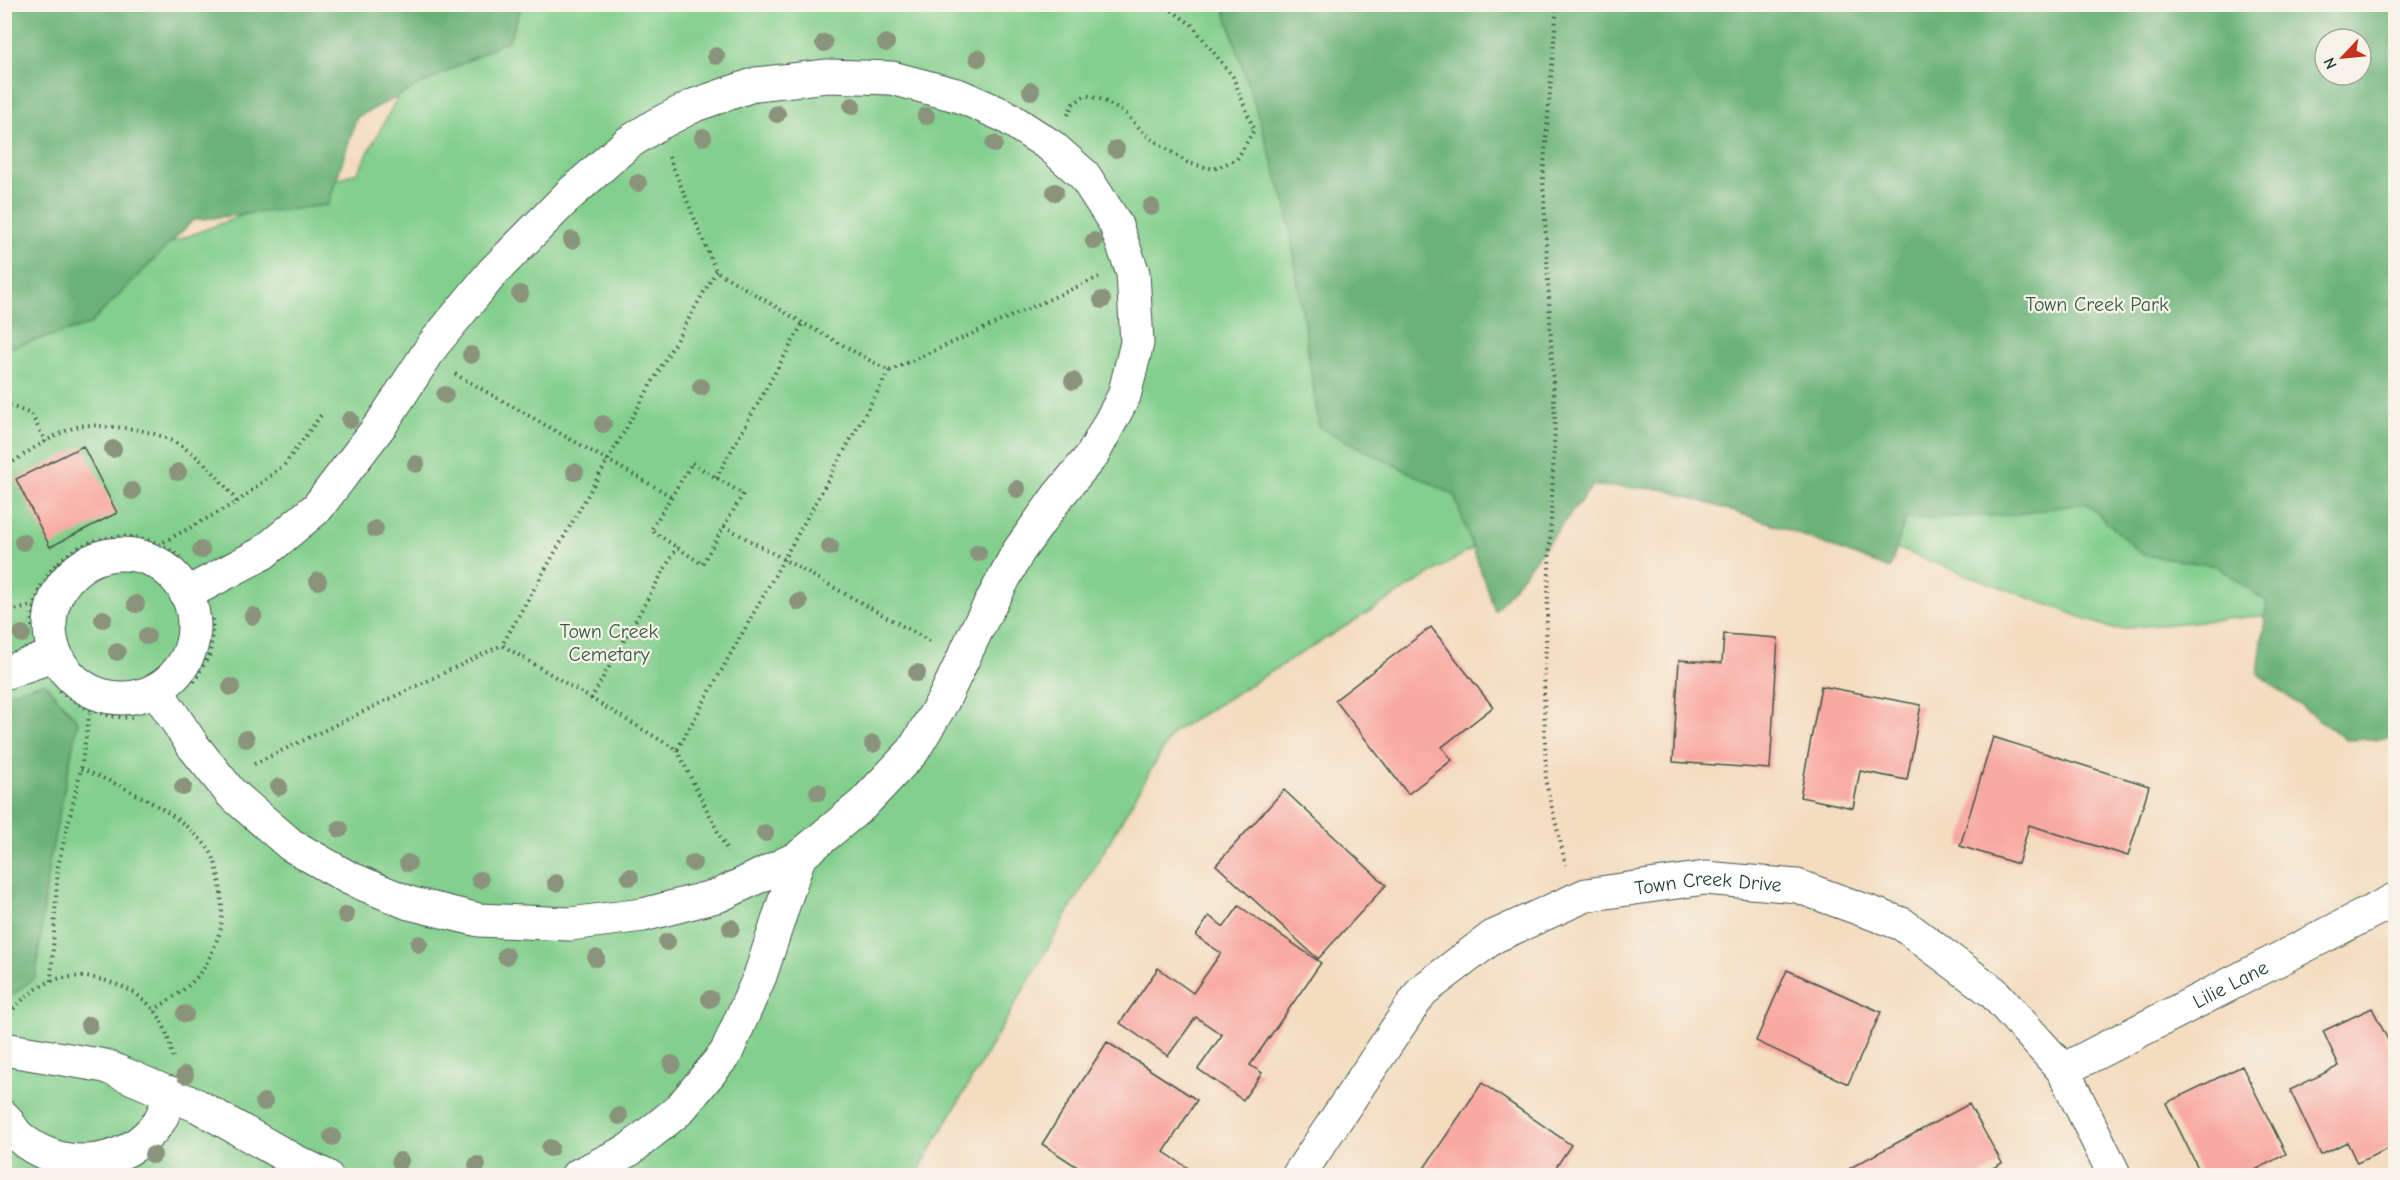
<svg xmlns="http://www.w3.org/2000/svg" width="2400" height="1180" font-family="'Comic Neue',sans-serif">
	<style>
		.green { fill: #83cf8d; stroke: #518660; stroke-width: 1.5 }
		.forest { fill: #6ab278; stroke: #447856; stroke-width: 1.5; fill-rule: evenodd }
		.building { fill: #f8a9a1 }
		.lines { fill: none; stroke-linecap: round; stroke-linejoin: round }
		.minor-casing { stroke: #3f5549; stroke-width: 35 }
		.path { stroke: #3f5549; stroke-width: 4; stroke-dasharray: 1.5 4.5; stroke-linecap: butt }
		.minor { stroke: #fff; stroke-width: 33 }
		.tree { fill: #8a947c }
		.labels { text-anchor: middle; stroke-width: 4.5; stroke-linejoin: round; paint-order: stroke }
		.park-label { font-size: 20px; fill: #335a46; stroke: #f7f3e8 }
		.street-label { font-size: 20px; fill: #1f3d34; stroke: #f7f3e8 }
	</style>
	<rect width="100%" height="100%" fill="#f7f3e8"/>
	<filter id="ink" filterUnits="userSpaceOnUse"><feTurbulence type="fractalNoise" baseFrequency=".0167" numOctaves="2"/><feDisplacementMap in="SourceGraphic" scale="12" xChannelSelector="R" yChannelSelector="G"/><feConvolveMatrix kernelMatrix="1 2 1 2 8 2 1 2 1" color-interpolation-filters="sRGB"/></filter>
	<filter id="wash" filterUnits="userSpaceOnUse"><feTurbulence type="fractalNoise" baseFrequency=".008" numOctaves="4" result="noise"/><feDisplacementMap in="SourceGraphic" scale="24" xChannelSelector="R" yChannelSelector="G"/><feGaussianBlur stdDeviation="1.35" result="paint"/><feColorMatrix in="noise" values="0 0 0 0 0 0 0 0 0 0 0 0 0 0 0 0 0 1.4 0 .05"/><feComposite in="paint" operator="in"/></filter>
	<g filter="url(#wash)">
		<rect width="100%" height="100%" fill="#f4dcbf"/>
		<!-- green -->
		<path class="green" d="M 446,5 L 2342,5 L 2325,39 L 2325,75 L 2361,75 L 2395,604 L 2113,629 L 1633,450 L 1173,732 L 916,1175 L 5,1176 L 5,305 L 358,172 Z"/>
		<!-- forest -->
		<path class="forest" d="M 5,4 L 522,4 L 522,5 L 509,40 L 357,117 L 328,205 L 193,220 L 89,325 L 5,349 Z
			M 1228,5 L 2395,5 L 2395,738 L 2346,740 L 2258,674 L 2267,602 L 2217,566 L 2143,555 L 2086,503 L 2011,515 L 1905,519 L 1890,569 L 1770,523 L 1663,489 L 1592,486 L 1495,611 L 1454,495 L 1319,427 L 1287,208 L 1225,11 ZM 2325,39 L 2361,39 L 2361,75 L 2325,75 Z
			M 44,683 L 78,721 L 49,864 L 36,976 L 5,1001 L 5,694 Z"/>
		<g id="blocks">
			<!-- building -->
			<path class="building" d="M 83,446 L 117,513 L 50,547 L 16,479 Z
				M 1431,627 L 1493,707 L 1442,747 L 1452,760 L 1408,794 L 1335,700 Z
				M 1724,634 L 1778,638 L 1770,769 L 1673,762 L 1679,660 L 1722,663 Z
				M 1821,686 L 1921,705 L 1907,780 L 1860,771 L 1853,808 L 1800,797 Z
				M 1993,737 L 2149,786 L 2128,856 L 2029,825 L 2018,864 L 1960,846 Z
				M 1284,790 L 1386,885 L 1318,959 L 1216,865 Z
				M 1239,906 L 1321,963 L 1250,1065 L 1262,1073 L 1243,1100 L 1198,1069 L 1222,1035 L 1196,1017 L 1168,1056 L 1120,1023 L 1158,968 L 1193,993 L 1221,953 L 1196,936 L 1209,916 L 1224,927 Z
				M 1787,970 L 1881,1012 L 1848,1084 L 1756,1041 Z
				M 2372,1008 L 2396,1056 L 2396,1145 L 2357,1163 L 2347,1142 L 2321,1155 L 2290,1090 L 2339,1066 L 2323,1031 Z
				M 1107,1042 L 1197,1100 L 1164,1152 L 1194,1172 L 1192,1176 L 1091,1176 L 1042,1144 Z
				M 2242,1066 L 2286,1154 L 2253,1171 L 2255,1176 L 2202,1176 L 2166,1103 Z
				M 1482,1083 L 1571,1145 L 1550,1176 L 1429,1176 L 1422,1171 Z
				M 1969,1104 L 2002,1163 L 1979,1176 L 1854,1176 L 1850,1168 Z"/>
		</g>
	</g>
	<g filter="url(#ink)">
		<use href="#blocks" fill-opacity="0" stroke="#3f5549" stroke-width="1.5"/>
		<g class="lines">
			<defs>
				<g id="minor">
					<circle cx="122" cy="626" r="72"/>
					<path d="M 186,594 L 263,553 L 317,508 L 382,423 L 433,345 L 493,272 L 570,194 L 628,143 L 656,125 L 695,105 L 756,84 L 827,76 L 892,78 L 960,96 L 1005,116 L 1051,146 L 1084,175 L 1115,223 L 1133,273 L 1137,343 L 1124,396 L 1093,454 L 1058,496 L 1018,552 L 977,629 L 943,701 L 913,751 L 863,804 L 799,857 L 760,976 L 726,1053 L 679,1110 L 629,1150 L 577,1176"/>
					<path d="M 4,673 L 56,655"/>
					<path d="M 156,690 L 194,747 L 231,793 L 291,845 L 349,878 L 409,903 L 479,920 L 570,924 L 643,915 L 720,895 L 799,857"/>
					<path d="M 4,1049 L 105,1066 L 198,1106 L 293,1160 L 326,1176"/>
					<path id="s1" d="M 2063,1070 L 2396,899"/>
					<path d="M 4,1117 C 9,1123 13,1131 18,1136 C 59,1173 125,1169 158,1123 C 164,1115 167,1103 171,1093"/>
					<path id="s2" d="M 1298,1176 L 1422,991 L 1493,937 L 1586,895 L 1705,878 L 1797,886 L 1902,924 L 1993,992 L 2063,1070 L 2115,1176"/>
				</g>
			</defs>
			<!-- minor casing -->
			<use href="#minor" class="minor-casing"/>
			<!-- path -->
			<path class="path" d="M 1557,4 L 1543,178 L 1555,422 L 1544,692 L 1546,783 L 1566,865
				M 1068,115 L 1073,104 L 1086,95 L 1103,100 L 1126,114 L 1146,135 L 1188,163 L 1214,169 L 1237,159 L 1254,130 L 1233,77 L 1192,25 L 1163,4
				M 669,157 L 716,271 L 803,323 L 889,371 L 1099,277
				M 716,271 L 502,645 L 677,750 L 889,371
				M 455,374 L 671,496
				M 4,403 L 31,414 L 46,442
				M 692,463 L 743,494 L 702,564 L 651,530 Z
				M 4,469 C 20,456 60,430 80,426 C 89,424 100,426 108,427 C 169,428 203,454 237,502 L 160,544
				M 716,478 L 803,323
				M 237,502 L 285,464 L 321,415
				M 724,526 L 933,643
				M 4,612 L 34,606
				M 32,627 C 34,610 36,593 45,579 C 74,532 141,522 182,559
				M 194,682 L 210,654 L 213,619
				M 59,691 C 84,709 101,717 132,718
				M 591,699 L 677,547
				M 677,750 L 728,852
				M 254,764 L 502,645
				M 81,769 C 123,786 183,813 210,851 C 220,865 224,910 221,927 C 219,937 209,961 203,969 C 192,986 171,999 154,1010
				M 51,981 L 58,866 L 81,769 L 90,710
				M 9,1013 C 21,1001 32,990 49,982 C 81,968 132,983 154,1010 C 165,1023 169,1041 173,1057"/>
			<!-- minor -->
			<use href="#minor" class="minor"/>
		</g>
		<!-- trees -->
		<g class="tree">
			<circle cx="824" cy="43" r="9"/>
			<circle cx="886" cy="43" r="9"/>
			<circle cx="716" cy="56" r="9"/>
			<circle cx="978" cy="58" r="9"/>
			<circle cx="1031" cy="91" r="9"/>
			<circle cx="852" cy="106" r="9"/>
			<circle cx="777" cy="114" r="9"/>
			<circle cx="926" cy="116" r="9"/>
			<circle cx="703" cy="137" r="9"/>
			<circle cx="994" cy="144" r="9"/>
			<circle cx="1116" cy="149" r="9"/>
			<circle cx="638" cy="183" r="9"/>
			<circle cx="1055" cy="192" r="9"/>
			<circle cx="1151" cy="207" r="9"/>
			<circle cx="572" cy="240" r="9"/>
			<circle cx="1094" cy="241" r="9"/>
			<circle cx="520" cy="294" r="9"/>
			<circle cx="1102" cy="300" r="9"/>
			<circle cx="471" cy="355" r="9"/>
			<circle cx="1073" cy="381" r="9"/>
			<circle cx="701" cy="387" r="9"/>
			<circle cx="445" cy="395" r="9"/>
			<circle cx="350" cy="420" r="9"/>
			<circle cx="603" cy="424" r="9"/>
			<circle cx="113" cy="449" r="9"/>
			<circle cx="416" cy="464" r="9"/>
			<circle cx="178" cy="472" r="9"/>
			<circle cx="575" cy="472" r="9"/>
			<circle cx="1017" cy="489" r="9"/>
			<circle cx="132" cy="491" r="9"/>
			<circle cx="375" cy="529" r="9"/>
			<circle cx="23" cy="542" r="9"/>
			<circle cx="830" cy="547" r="9"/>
			<circle cx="201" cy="550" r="9"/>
			<circle cx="978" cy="553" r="9"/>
			<circle cx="318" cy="581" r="9"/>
			<circle cx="799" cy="602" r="9"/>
			<circle cx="136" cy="604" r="9"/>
			<circle cx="253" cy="616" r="9"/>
			<circle cx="103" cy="619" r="9"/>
			<circle cx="22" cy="634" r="9"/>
			<circle cx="147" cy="636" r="9"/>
			<circle cx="117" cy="652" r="9"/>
			<circle cx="917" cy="673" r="9"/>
			<circle cx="231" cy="687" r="9"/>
			<circle cx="246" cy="739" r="9"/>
			<circle cx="873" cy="744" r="9"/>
			<circle cx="183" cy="787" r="9"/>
			<circle cx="279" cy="787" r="9"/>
			<circle cx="818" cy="792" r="9"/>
			<circle cx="340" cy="829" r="9"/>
			<circle cx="765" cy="833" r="9"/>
			<circle cx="408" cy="863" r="9"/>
			<circle cx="693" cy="863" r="9"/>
			<circle cx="630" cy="877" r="9"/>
			<circle cx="480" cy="880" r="9"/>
			<circle cx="556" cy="883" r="9"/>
			<circle cx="346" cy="915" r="9"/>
			<circle cx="731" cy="928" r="9"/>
			<circle cx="667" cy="942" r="9"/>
			<circle cx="419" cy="944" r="9"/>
			<circle cx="506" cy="956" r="9"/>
			<circle cx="596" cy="958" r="9"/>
			<circle cx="710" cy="999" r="9"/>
			<circle cx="185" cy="1014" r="9"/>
			<circle cx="89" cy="1025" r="9"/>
			<circle cx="672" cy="1064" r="9"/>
			<circle cx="185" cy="1075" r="9"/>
			<circle cx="264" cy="1102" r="9"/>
			<circle cx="619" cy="1116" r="9"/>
			<circle cx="332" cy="1137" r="9"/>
			<circle cx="550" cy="1148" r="9"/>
			<circle cx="153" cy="1155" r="9"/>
			<circle cx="400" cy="1161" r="9"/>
			<circle cx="477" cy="1165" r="9"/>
		</g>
	</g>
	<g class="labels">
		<!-- park labels -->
		<g class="park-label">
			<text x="2097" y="311">Town Creek Park</text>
			<text x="609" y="638">Town Creek<tspan x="609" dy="23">Cemetary</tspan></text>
		</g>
		<!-- street labels -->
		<g class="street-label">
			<text dy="7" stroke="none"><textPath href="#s2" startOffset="537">Town Creek Drive</textPath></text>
			<text dy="7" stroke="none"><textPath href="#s1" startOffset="188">Lilie Lane</textPath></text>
		</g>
	</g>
	<!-- margin -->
	<rect width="2400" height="1180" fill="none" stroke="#f7f3e8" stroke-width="24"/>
	<!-- north arrow -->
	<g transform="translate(2343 57) rotate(244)"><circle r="28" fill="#f7f3e8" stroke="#a1aaa0" stroke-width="1.5"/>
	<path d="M0-4.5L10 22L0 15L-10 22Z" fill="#c8321e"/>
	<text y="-9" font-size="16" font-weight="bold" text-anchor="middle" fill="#1f3d34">N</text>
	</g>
</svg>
